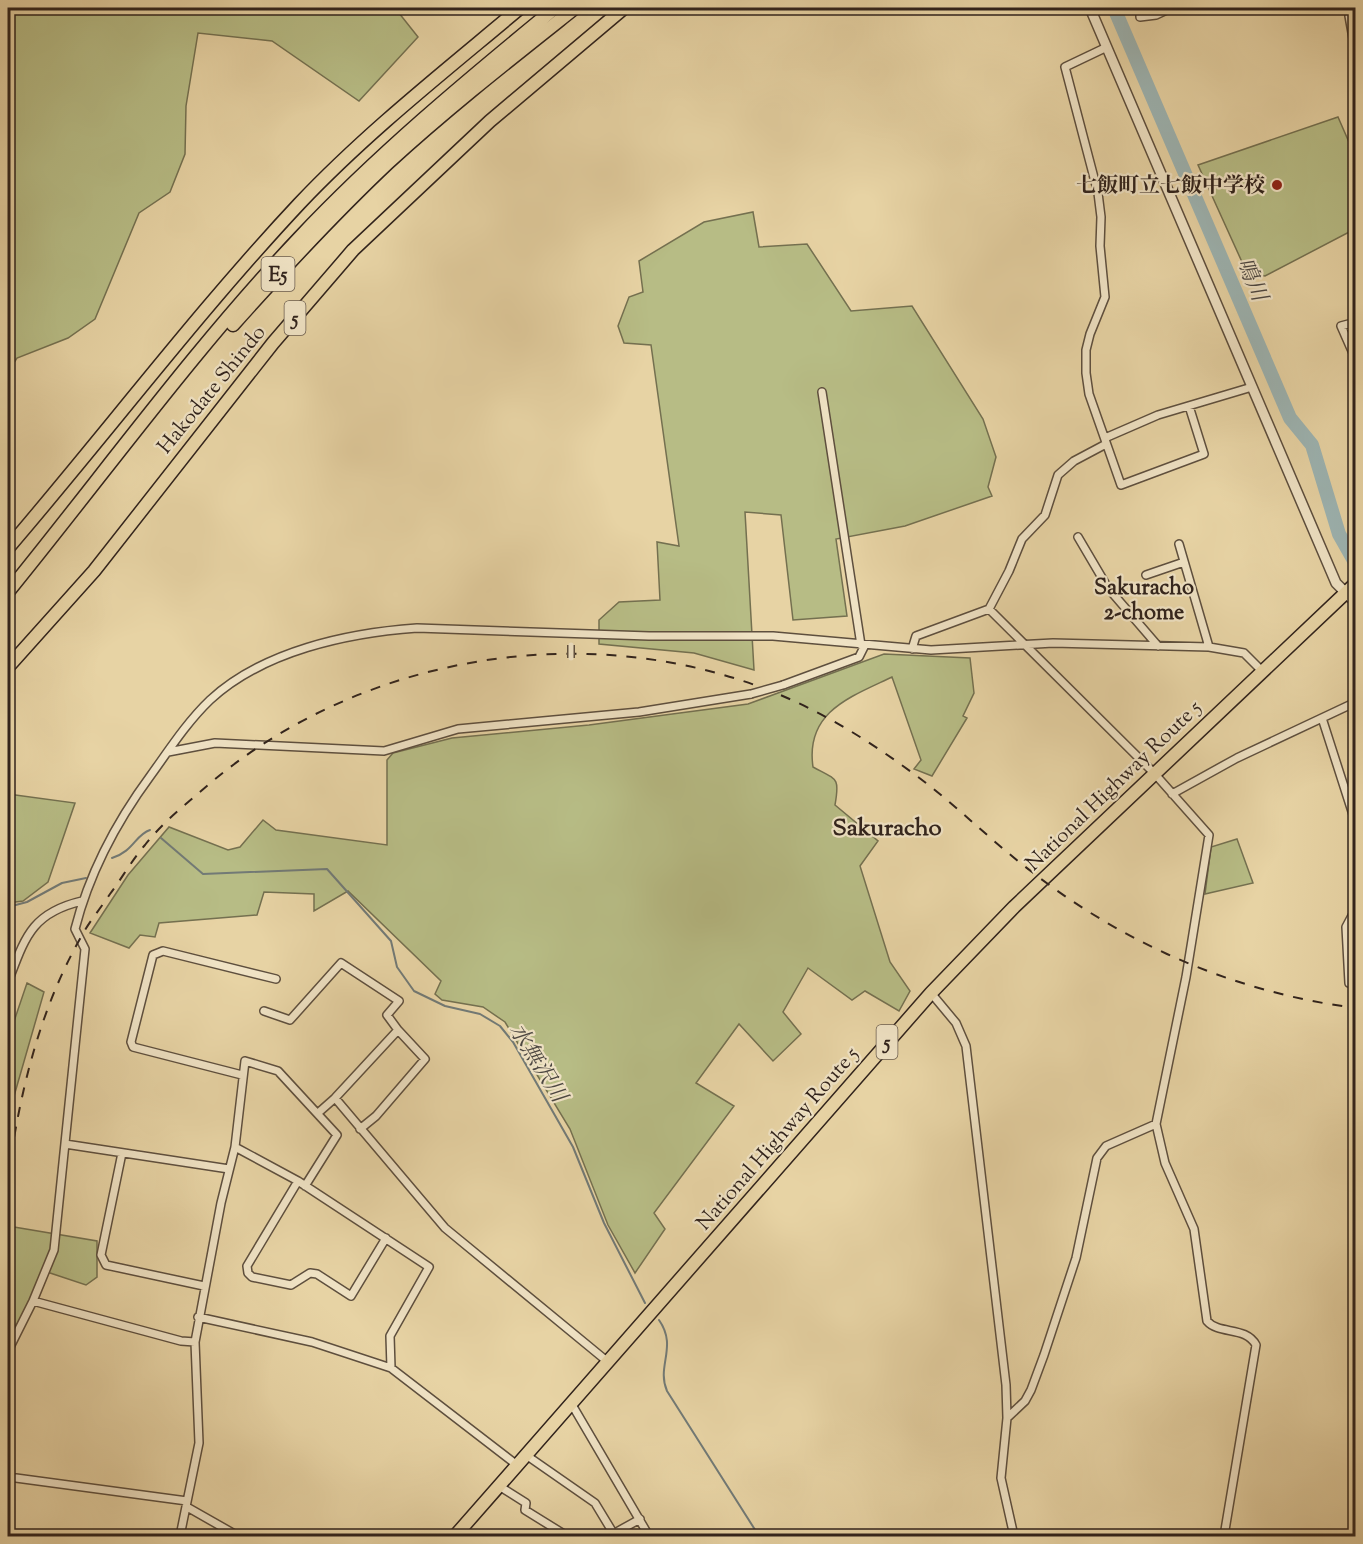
<svg xmlns="http://www.w3.org/2000/svg" width="1363" height="1544" font-family="'Sorts Mill Goudy','Noto Serif JP',serif">
	<style>
		.green { fill: #b7bc85; stroke: #747050; stroke-width: 1.5 }
		.lines { fill: none; stroke-linecap: round; stroke-linejoin: round }
		.stream { stroke: #727a76; stroke-width: 2 }
		.river { stroke: #9db4b2; stroke-width: 14 }
		.minor-casing { stroke: #5e4f3e; stroke-width: 10 }
		.tertiary-casing { stroke: #5e4f3e; stroke-width: 12 }
		.trunk-casing { stroke: #31231c; stroke-width: 15 }
		.motorway-casing { stroke: #31231c; stroke-width: 15 }
		.minor { stroke: #efe2c4; stroke-width: 7 }
		.tertiary { stroke: #efe2c4; stroke-width: 9 }
		.trunk { stroke: #e7d3a4; stroke-width: 12 }
		.motorway { stroke: #e7d3a4; stroke-width: 12 }
		.rail { stroke: #31231c; stroke-width: 2; stroke-dasharray: 10 10; stroke-linecap: butt }
		.pedestrian-bridge-casing { stroke: #5e4f3e; stroke-width: 8; stroke-linecap: butt }
		.minor-bridge-casing { stroke: #5e4f3e; stroke-width: 10; stroke-linecap: butt }
		.pedestrian-bridge { stroke: #efe2c4; stroke-width: 5 }
		.minor-bridge { stroke: #efe2c4; stroke-width: 7 }
		.poi-dot { fill: #8f2418; stroke: #efe2c4; stroke-width: 2 }
		.labels { text-anchor: middle; stroke-width: 4.5; stroke-linejoin: round; paint-order: stroke }
		.shield { fill: #efe2c4; stroke: #6a5c4e; stroke-width: 1.5 }
		.shield-label { font-size: 20px; font-weight: bold; fill: #31231c }
		.poi-label { font-size: 21px; font-weight: bold; fill: #31231c; stroke: #efe2c4; text-anchor: end }
		.street-label { font-size: 21px; fill: #31231c; stroke: #efe2c4 }
		.water-label { font-size: 22px; font-style: italic; fill: #4c4742; stroke: #efe2c4 }
		.neighbourhood-label { font-size: 22px; font-weight: bold; fill: #31231c; stroke: #efe2c4 }
		.quarter-label { font-size: 24px; font-weight: bold; fill: #31231c; stroke: #efe2c4 }
	</style>
	<rect width="100%" height="100%" fill="#e7d3a4"/>
	<filter id="stains"><feTurbulence type="fractalNoise" baseFrequency=".00333" numOctaves="4"/><feColorMatrix values="0 0 0 0 .2 0 0 0 0 .09 0 0 0 0 .02 0 0 0 .5 -.17"/></filter>
	<radialGradient id="worn" r=".72"><stop offset=".6" stop-color="#630" stop-opacity="0"/><stop offset="1" stop-color="#630" stop-opacity=".3"/></radialGradient>
	<!-- green -->
	<path class="green" d="M 8,8 L 395,8 L 418,37 L 359,101 L 272,41 L 198,33 L 186,106 L 185,154 L 170,192 L 139,213 L 95,319 L 68,338 L 17,358 L 8,372 Z
		M 1338,117 L 1355,156 L 1355,229 L 1265,276 L 1247,273 L 1198,165 Z
		M 753,212 L 759,247 L 807,244 L 851,311 L 912,306 L 983,419 L 996,457 L 988,487 L 992,496 L 905,526 L 836,539 L 847,616 L 793,620 L 781,515 L 745,512 L 754,670 L 694,653 L 599,644 L 599,620 L 619,602 L 660,600 L 657,542 L 679,546 L 651,345 L 624,343 L 618,326 L 629,297 L 643,292 L 639,261 L 704,222 Z
		M 884,654 L 970,658 L 974,693 L 963,716 L 967,718 L 932,776 L 914,769 L 921,760 L 892,677 C 850,697 805,712 813,767 C 837,780 840,777 835,805 L 878,841 L 860,866 L 890,962 L 910,991 L 899,1011 L 865,991 L 852,1000 L 808,968 L 783,1012 L 801,1034 L 773,1061 L 739,1024 L 696,1083 L 734,1106 L 654,1213 L 665,1229 L 635,1273 L 608,1225 L 570,1129 L 505,1022 L 483,1007 L 442,1000 L 435,994 L 441,981 L 348,891 L 314,911 L 314,894 L 264,892 L 257,915 L 159,923 L 155,937 L 140,935 L 129,948 L 90,933 L 128,875 L 169,827 L 228,850 L 240,847 L 263,820 L 276,830 L 387,845 L 387,760 L 393,753 L 452,738 L 589,725 L 748,704 Z
		M 8,794 L 75,803 L 48,882 L 23,901 L 8,903 Z
		M 1237,839 L 1253,883 L 1205,894 L 1211,847 Z
		M 27,983 L 44,992 L 8,1117 L 8,1039 Z
		M 14,1227 L 97,1241 L 97,1277 L 86,1285 L 44,1271 L 21,1320 L 12,1329 L 8,1327 L 8,1247 Z"/>
	<g class="lines">
		<!-- stream -->
		<path class="stream" d="M 161,838 L 203,874 L 327,869 L 391,941 L 397,967 L 414,991 L 445,1006 L 480,1014 L 500,1026 L 513,1042 L 573,1147 L 604,1223 L 645,1303
			M 112,858 C 134,851 135,835 150,830
			M 8,907 L 27,902 L 62,883 L 86,878
			M 659,1320 C 678,1347 656,1366 667,1391 L 759,1536"/>
		<!-- river -->
		<path class="river" d="M 1114,8 L 1290,418 L 1312,445 L 1339,534 L 1356,564"/>
		<defs>
			<path id="minor" d="M 1140,8 L 1140,17 L 1156,15 L 1171,8
				M 1356,9 L 1349,16 L 1356,55
				M 1107,47 L 1065,67 L 1098,193 L 1101,217 L 1100,246 L 1105,297 L 1090,334 L 1086,350 L 1086,373 L 1089,394 L 1121,485 L 1204,454 L 1189,406
				M 1356,322 L 1341,326 L 1356,360
				M 822,392 L 861,645
				M 1105,438 L 1158,415 L 1252,387
				M 1078,537 L 1108,588 L 1158,646
				M 1179,544 L 1209,647
				M 1146,575 L 1184,562
				M 989,609 L 1154,773 L 1209,835 L 1186,977 L 1156,1124 L 1165,1163 L 1194,1229 L 1207,1321 C 1219,1335 1246,1326 1256,1345 L 1224,1536
				M 912,649 L 916,636 L 989,609 L 1009,571 L 1022,539 L 1045,515 L 1058,475 L 1074,461 L 1106,444
				M 783,685 L 859,657 L 865,645
				M 1322,718 L 1356,824
				M 168,752 L 215,743 L 384,751 L 458,729 L 639,712 L 751,694
				M 1172,794 L 1237,758 L 1356,702
				M 1356,882 L 1353,883 L 1354,912 L 1346,927 L 1349,983 L 1356,984
				M 8,982 C 25,938 31,913 82,901
				M 931,993 L 956,1023 L 966,1046 L 1006,1385 L 1007,1418
				M 264,1011 L 290,1020 L 341,963 L 399,1001 L 387,1015 L 398,1030
				M 242,1075 L 133,1047 L 131,1042 L 153,955 L 163,951 L 276,979
				M 335,1098 L 445,1228 L 608,1362
				M 318,1113 L 335,1098 L 398,1030 L 425,1059 L 376,1116 L 360,1129
				M 65,1144 L 229,1169
				M 235,1147 L 298,1181 L 429,1267 L 390,1336 L 391,1368
				M 122,1153 L 101,1255 L 106,1265 L 204,1286
				M 298,1181 L 247,1266 L 248,1273 L 252,1277 L 291,1285 L 310,1273 L 317,1274 L 351,1296 L 386,1238
				M 33,1301 L 181,1341 L 195,1342
				M 198,1317 L 312,1342 L 391,1368 L 517,1465
				M 8,1351 L 33,1301 L 54,1250 L 85,949 L 75,929 C 89,874 117,821 151,775 C 169,750 187,722 210,700 C 263,651 347,633 417,628 L 649,636 L 773,636 L 931,650 L 1053,643 L 1209,647 L 1244,653 L 1261,670
				M 571,1403 L 649,1536
				M 526,1455 L 595,1503 L 615,1536
				M 16,1478 L 187,1501
				M 499,1486 L 526,1503 L 525,1510 L 567,1536
				M 187,1507 L 238,1536
				M 613,1534 L 640,1519
				M 180,1536 L 199,1443 L 195,1342 L 221,1203 L 235,1147 L 245,1061 L 278,1071 L 337,1135 L 305,1186
				M 1014,1536 L 1001,1478 L 1007,1418 L 1025,1401 L 1031,1390 L 1044,1355 L 1076,1258 L 1097,1158 L 1106,1146 L 1156,1124"/>
			<path id="tertiary" d="M 1090,8 L 1336,583 L 1356,603"/>
			<path id="trunk" d="M 8,548 C 106,434 196,314 299,204 C 366,133 445,71 520,8
				M 8,667 L 94,571 L 273,343 L 353,250 L 490,121 L 624,8
				M 455,1536 L 931,993 L 1014,907 L 1356,583"/>
			<path id="motorway" d="M 233,325 C 283,269 334,214 388,163 C 448,108 512,58 575,8
				M 8,592 C 104,474 194,349 299,238 C 378,154 466,81 555,8"/>
		</defs>
		<!-- minor casing -->
		<use href="#minor" class="minor-casing"/>
		<!-- tertiary casing -->
		<use href="#tertiary" class="tertiary-casing"/>
		<!-- trunk casing -->
		<use href="#trunk" class="trunk-casing"/>
		<!-- motorway casing -->
		<use href="#motorway" class="motorway-casing"/>
		<!-- minor -->
		<use href="#minor" class="minor"/>
		<!-- tertiary -->
		<use href="#tertiary" class="tertiary"/>
		<!-- trunk -->
		<use href="#trunk" class="trunk"/>
		<!-- motorway -->
		<use href="#motorway" class="motorway"/>
		<!-- rail -->
		<path class="rail" d="M 8,1176 C 20,1092 39,1011 81,937 C 89,922 100,909 110,894 C 122,878 132,860 145,845 C 163,822 186,804 208,785 C 362,654 590,616 778,694 C 831,716 880,748 926,783 C 962,811 995,844 1032,872 C 1126,945 1237,993 1356,1008"/>
		<defs>
			<path id="pedestrian-bridge" d="M 571,645 L 571,658"/>
			<path id="minor-bridge" d="M 751,694 L 783,685"/>
		</defs>
		<!-- pedestrian-bridge casing -->
		<use href="#pedestrian-bridge" class="pedestrian-bridge-casing"/>
		<!-- minor-bridge casing -->
		<use href="#minor-bridge" class="minor-bridge-casing"/>
		<!-- pedestrian-bridge -->
		<use href="#pedestrian-bridge" class="pedestrian-bridge"/>
		<!-- minor-bridge -->
		<use href="#minor-bridge" class="minor-bridge"/>
	</g>
	<!-- markers -->
	<circle class="poi-dot" cx="1277" cy="185" r="6"/>
	<g class="labels">
		<!-- shield labels -->
		<g class="shield">
			<rect x="261.5" y="257" width="33" height="34" rx="4.5"/>
			<rect x="284.5" y="301" width="21" height="34" rx="4.5"/>
			<rect x="876.5" y="1025" width="21" height="34" rx="4.5"/>
		</g>
		<g class="shield-label">
			<text x="278" y="281">E5</text>
			<text x="295" y="325">5</text>
			<text x="887" y="1049">5</text>
		</g>
		<!-- poi labels -->
		<g class="poi-label">
			<text x="1265" y="192">七飯町立七飯中学校</text>
		</g>
		<!-- street labels -->
		<g class="street-label">
			<text transform="translate(211 389) rotate(-51)" y="7">Hakodate Shindo</text>
			<text transform="translate(1113 785) rotate(-44)" y="7">National Highway Route 5</text>
			<text transform="translate(777 1138) rotate(-49)" y="7">National Highway Route 5</text>
		</g>
		<!-- water labels -->
		<g class="water-label">
			<text transform="translate(1253 279) rotate(67)" y="8">鳴川</text>
			<text transform="translate(539 1062) rotate(58)" y="8">水無沢川</text>
		</g>
		<!-- neighbourhood labels -->
		<g class="neighbourhood-label">
			<text x="1144" y="594">Sakuracho<tspan x="1144" dy="25">2-chome</tspan></text>
		</g>
		<!-- quarter labels -->
		<g class="quarter-label">
			<text x="887" y="835">Sakuracho</text>
		</g>
	</g>
	<!-- margin -->
	<rect width="1363" height="1544" fill="none" stroke="#e7d3a4" stroke-width="30"/>
	<rect x="9" y="9" width="1345" height="1526" fill="none" stroke="#31231c" stroke-width="3"/>
	<rect x="15" y="15" width="1333" height="1514" fill="none" stroke="#31231c" stroke-width="1.5"/>
	<rect width="100%" height="100%" filter="url(#stains)"/>
	<rect width="100%" height="100%" fill="url(#worn)"/>
</svg>
